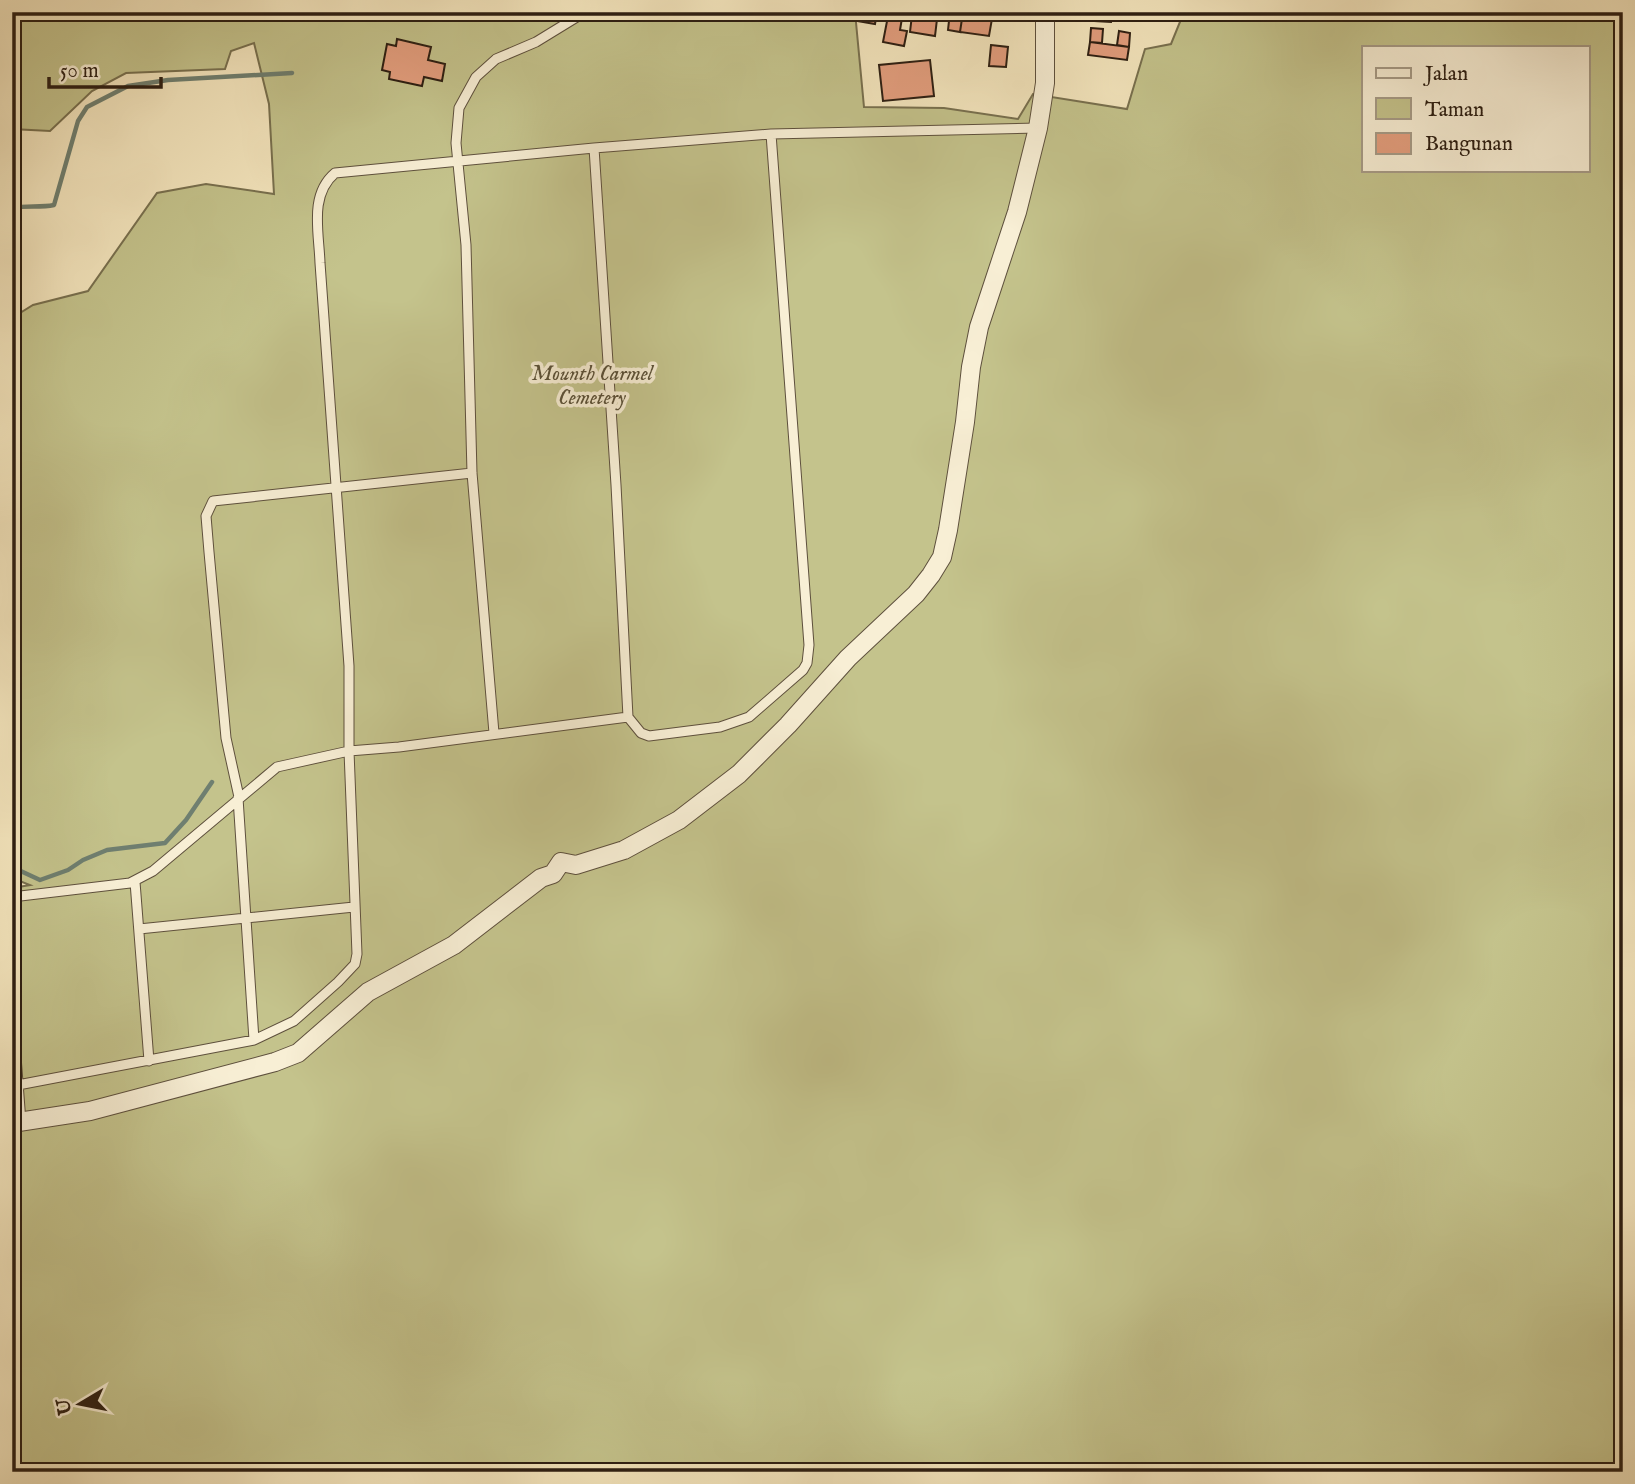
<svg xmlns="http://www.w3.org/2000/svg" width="1635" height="1484" font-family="'IM FELL English',serif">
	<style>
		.green { fill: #c4c38c; stroke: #78704f; stroke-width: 2; fill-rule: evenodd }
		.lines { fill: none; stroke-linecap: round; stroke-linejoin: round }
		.stream { stroke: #6f7f70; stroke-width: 4.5 }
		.building { fill: #e39e7e; stroke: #2c1e12; stroke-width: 2 }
		.service-casing { stroke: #5e503d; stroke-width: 11 }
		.minor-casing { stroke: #5e503d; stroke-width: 20 }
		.service { stroke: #f8efd5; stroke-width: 9 }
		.minor { stroke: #f8efd5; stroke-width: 18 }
		.labels { text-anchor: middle; stroke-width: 7; stroke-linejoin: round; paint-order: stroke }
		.park-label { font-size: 21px; font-style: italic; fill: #5a5037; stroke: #f8efd5 }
	</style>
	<rect width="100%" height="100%" fill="#f4e6be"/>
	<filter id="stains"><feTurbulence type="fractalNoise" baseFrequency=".00286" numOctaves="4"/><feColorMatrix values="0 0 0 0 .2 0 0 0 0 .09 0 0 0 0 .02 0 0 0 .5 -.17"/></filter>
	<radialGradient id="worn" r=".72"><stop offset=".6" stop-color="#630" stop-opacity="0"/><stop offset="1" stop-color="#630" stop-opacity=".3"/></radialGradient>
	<!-- green -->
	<path class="green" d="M 12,12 L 855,12 L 864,107 L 944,108 L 1018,119 L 1033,94 L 1127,109 L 1145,49 L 1171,44 L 1184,12 L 1623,12 L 1623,1472 L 12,1472 L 12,888 L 30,885 L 12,878 L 12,318 L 33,305 L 88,291 L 157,193 L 206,184 L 274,194 L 269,104 L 254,43 L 231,51 L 225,69 L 126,73 L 92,91 L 50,131 L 12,129 ZM 1364,47 L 1588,47 L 1588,170 L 1364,170 Z"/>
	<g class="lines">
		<!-- stream -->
		<path class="stream" d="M 12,208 C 27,205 40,208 54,205 L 78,121 L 87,107 L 128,86 L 168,80 L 292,73
			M 12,867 L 40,880 L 68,870 L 83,860 L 107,850 L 165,843 L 186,820 L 212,782"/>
	</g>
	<!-- building -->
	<path class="building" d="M 858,12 L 877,12 L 875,24 L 857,21 Z
		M 913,12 L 939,12 L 937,19 L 912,15 Z
		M 950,12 L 963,12 L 960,32 L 948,30 Z
		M 963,12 L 993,13 L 989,36 L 960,32 Z
		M 1095,12 L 1112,12 L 1111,22 L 1095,21 Z
		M 912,15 L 937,19 L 935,36 L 910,32 Z
		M 888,16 L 902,18 L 900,30 L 907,31 L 904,46 L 883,42 Z
		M 1091,28 L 1103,29 L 1102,43 L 1090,42 Z
		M 1119,31 L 1130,33 L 1129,47 L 1117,45 Z
		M 397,39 L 431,47 L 428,60 L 445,64 L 442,81 L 424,77 L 422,86 L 389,79 L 390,72 L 382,70 L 387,44 L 396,46 Z
		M 1090,42 L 1129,47 L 1127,60 L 1088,55 Z
		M 991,45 L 1008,47 L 1006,67 L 989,66 Z
		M 930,60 L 934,96 L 883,101 L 879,65 Z"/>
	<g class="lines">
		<defs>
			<path id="service" d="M 771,134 L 809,645 L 807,663 L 803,670 L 749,717 L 720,727 L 649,736 L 641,733 L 628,717 L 399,747 L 349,751 L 349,666 L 320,263 C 319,232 309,195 335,173 L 594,148 L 771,134 L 1038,128
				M 594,148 L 616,485 L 628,717
				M 494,733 L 472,473 L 466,245 L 456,143 L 459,108 L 476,77 L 496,59 L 536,42 L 585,12
				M 239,797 L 226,738 L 209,552 L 206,516 L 213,501 L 472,473
				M 238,798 L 254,1040
				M 135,882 L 149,1061
				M 12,897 L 130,883 L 153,871 L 277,767 L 349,751 L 357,954 L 355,964 L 338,982 L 294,1021 L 254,1040 L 18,1085
				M 139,929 L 354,907
				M 12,1004 L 21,1122"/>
			<path id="minor" d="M 12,1123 L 90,1111 L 275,1062 L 298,1053 L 368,992 L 454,945 L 541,878 L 553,874 L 561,862 L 576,865 L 624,850 L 679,820 L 739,774 L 788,725 L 848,658 L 916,594 L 931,575 L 942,557 L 948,530 L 965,422 L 971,367 L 979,327 L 1017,212 L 1038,128 L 1045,83 L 1045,12"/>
		</defs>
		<!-- service casing -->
		<use href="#service" class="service-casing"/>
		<!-- minor casing -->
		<use href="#minor" class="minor-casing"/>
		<!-- service -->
		<use href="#service" class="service"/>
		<!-- minor -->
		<use href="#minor" class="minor"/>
	</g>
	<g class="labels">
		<!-- park labels -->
		<g class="park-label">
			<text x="592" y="380">Mounth Carmel<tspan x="592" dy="24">Cemetery</tspan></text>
		</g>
	</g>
	<!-- margin -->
	<rect width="1635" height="1484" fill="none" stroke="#f4e6be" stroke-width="42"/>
	<rect x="14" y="14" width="1607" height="1456" fill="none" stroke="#2c1e12" stroke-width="3.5"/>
	<rect x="21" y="21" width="1593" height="1442" fill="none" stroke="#2c1e12" stroke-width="2"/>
	<!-- legend -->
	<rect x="1362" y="46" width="228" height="126" fill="#f8efd5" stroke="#a69b87" stroke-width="2"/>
	<rect x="1376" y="68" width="35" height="10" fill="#f8efd5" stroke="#a69b87" stroke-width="2"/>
	<text x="1425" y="80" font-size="21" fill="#2c1e12">Jalan</text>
	<rect x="1376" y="98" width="35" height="21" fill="#c4c38c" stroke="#a69b87" stroke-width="2"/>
	<text x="1425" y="116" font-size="21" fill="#2c1e12">Taman</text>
	<rect x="1376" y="133" width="35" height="21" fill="#e39e7e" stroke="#a69b87" stroke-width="2"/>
	<text x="1425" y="150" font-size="21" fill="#2c1e12">Bangunan</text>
	<!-- north arrow -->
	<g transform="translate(80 1404) rotate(260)" stroke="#f8efd5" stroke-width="5" paint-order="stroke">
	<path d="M0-5L12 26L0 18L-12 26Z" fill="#2c1e12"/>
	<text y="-10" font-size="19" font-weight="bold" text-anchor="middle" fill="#2c1e12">U</text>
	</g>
	<!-- scale -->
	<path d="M49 77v10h112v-10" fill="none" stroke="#2c1e12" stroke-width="3.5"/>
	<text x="60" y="77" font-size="21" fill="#2c1e12" stroke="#f8efd5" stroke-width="5" paint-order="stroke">50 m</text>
	<rect width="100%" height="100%" filter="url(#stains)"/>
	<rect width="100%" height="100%" fill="url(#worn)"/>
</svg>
